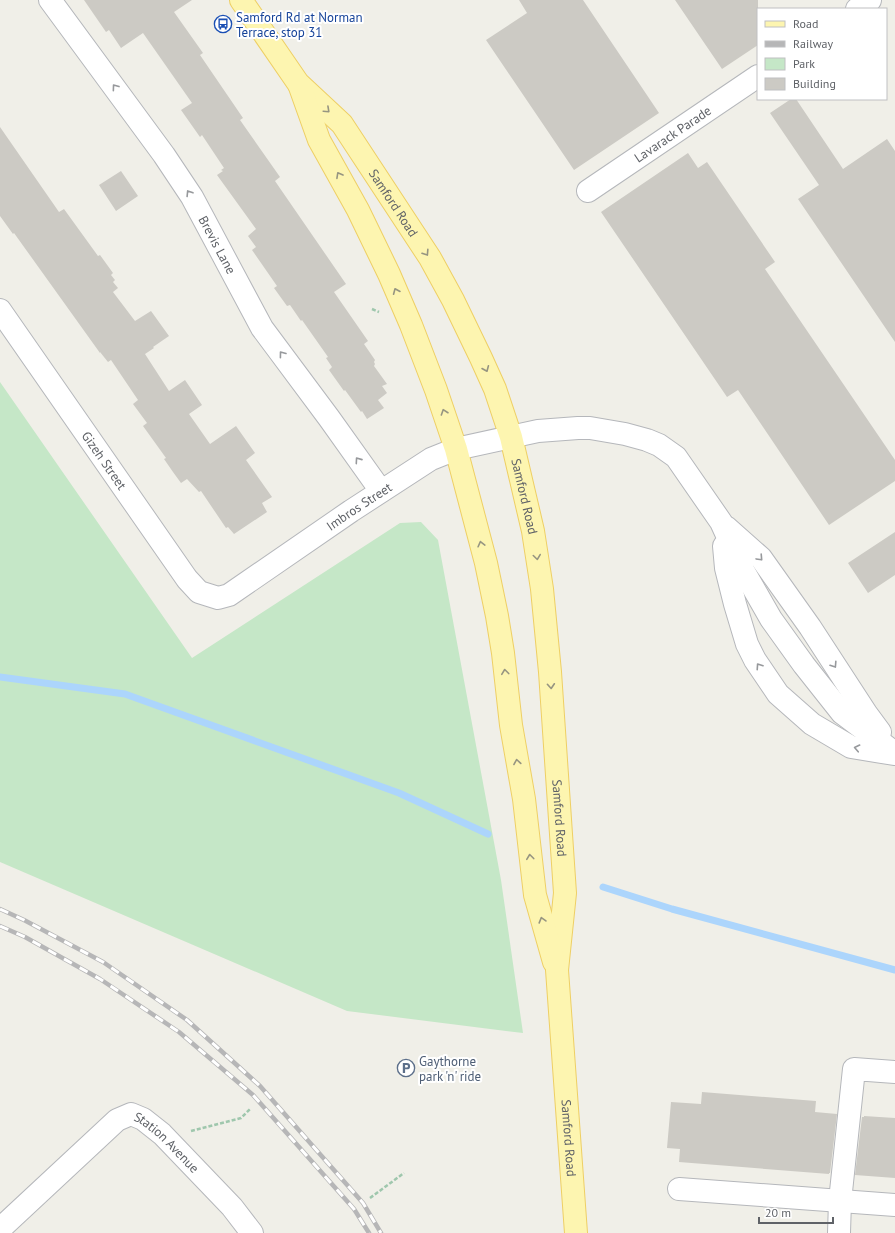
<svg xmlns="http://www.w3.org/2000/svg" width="895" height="1233" font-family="'PT Sans',sans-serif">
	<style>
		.green { fill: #c5e7c7 }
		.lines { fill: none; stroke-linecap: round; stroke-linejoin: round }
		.stream { stroke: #acd5fc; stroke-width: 7 }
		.building { fill: #cccac4 }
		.minor-casing { stroke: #b5b7bb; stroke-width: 24 }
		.major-casing { stroke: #eecf64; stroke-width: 24 }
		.path { stroke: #9fc7ad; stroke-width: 2.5; stroke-dasharray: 4 2; stroke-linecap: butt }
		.minor { stroke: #fff; stroke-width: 22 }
		.major { stroke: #fdf5b0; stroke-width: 22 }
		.rail-casing { stroke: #b6b6b7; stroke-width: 4.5 }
		.rail { stroke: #fff; stroke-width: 3; stroke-dasharray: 9; stroke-linecap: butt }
		.oneway { stroke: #97999c }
		.oneway2 { stroke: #969581 }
		.labels { text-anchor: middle; stroke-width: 4; stroke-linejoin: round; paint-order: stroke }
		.transit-label { font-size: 13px; fill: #164399; stroke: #fff; text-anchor: start }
		.street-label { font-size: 13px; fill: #5f6267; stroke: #fff }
		.service-label { font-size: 13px; fill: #4e5e75; stroke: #fff; text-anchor: start }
	</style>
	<rect width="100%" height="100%" fill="#f0efe8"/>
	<!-- green -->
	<path class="green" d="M 0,382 L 192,658 L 400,523 L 421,522 L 438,540 L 501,880 L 523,1033 L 347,1011 L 0,862 Z"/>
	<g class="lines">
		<!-- stream -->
		<path class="stream" d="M 0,677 L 125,694 L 399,793 L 488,834
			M 603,887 L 672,909 L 895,970"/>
	</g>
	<!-- building -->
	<path class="building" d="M 84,0 L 192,0 L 174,12 L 203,53 L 200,55 L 243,118 L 240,120 L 280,177 L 275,181 L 346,284 L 334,292 L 368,341 L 364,344 L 375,360 L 374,362 L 375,364 L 374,366 L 387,384 L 382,386 L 387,393 L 378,400 L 384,408 L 367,419 L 362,411 L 361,412 L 345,390 L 344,391 L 329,370 L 332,367 L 326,358 L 328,357 L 302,320 L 301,321 L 290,305 L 287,306 L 274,288 L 277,286 L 252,250 L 256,247 L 248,236 L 256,229 L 217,175 L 223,171 L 221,170 L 224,168 L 202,135 L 200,137 L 181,110 L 192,103 L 143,33 L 121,48 L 109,30 L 106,32 Z
		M 519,0 L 583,0 L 659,113 L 574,170 L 486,40 L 527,13 Z
		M 675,0 L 758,0 L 758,45 L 722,69 Z
		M 791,99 L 796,99 L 843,169 L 887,139 L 895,151 L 895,342 L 798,199 L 819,185 L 770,113 Z
		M 0,127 L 59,212 L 64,209 L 98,256 L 100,255 L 113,273 L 111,275 L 115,280 L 113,282 L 118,288 L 113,292 L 135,321 L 151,311 L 169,336 L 153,347 L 154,348 L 145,354 L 169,391 L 185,380 L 202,405 L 189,414 L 210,444 L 236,426 L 255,453 L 246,460 L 272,497 L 262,503 L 267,512 L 234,534 L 228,527 L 226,528 L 201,491 L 199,492 L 187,479 L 181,483 L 173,472 L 164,459 L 166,458 L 143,426 L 147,423 L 133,404 L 138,400 L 111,360 L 108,362 L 100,352 L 100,353 L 14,233 L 13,234 L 0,216 Z
		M 688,153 L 698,168 L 707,162 L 775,262 L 765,269 L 895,460 L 895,481 L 829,525 L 738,390 L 727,397 L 601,212 Z
		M 121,171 L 138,196 L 116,211 L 99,185 Z
		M 895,532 L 895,575 L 868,593 L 848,563 Z
		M 702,1092 L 816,1101 L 815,1112 L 837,1114 L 830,1173 L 829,1173 L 829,1174 L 679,1162 L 680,1149 L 667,1148 L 671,1102 L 701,1104 Z
		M 864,1116 L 895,1118 L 895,1178 L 855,1175 L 862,1117 L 864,1117 Z"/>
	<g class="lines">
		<defs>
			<g id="minor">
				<path id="s1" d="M 50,0 L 164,155 L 192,197 L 262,328 L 329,418 L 381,491"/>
				<path d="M 857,9 L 870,0"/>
				<path id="s2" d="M 588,191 L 758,76"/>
				<path id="s3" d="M 0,310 L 187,579 L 199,592 L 218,598 L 229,595 L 351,511 L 431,459 L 456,449 L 538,431 L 578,428 L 590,428 L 625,434 L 647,440 L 659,445 L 676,457 L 721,522 L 743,570 L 771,619 L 804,665 L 842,713 L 895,753"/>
				<path d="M 726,527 L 761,558 L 810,627 L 866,713 L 880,732"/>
				<path d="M 724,546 L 726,568 L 735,604 L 747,644 L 755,660 L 778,694 L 812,724 L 851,747 L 894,754"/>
				<path d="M 679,1189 L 895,1205"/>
				<path id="s4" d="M 0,1229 L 117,1120 L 131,1114 L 143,1119 L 162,1134 L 232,1207 L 252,1233"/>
				<path d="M 839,1233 L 840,1201 L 854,1069 L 895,1072"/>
			</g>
			<g id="major">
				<path id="s5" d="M 241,0 L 298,83 L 342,124 L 430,258 L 453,300 L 481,358 L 495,389 L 511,437 L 533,531 L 542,589 L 550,672 L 565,893 L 557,970 L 576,1233"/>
				<path d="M 300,87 L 319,140 L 358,210 L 389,274 L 411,325 L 436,390 L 456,449 L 486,563 L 497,616 L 503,653 L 511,725 L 524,799 L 535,895 L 554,962"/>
			</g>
		</defs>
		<!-- minor casing -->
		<use href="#minor" class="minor-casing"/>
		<!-- major casing -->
		<use href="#major" class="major-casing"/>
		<!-- path -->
		<path class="path" d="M 372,309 L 379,312
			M 191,1131 L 241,1118 L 251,1108
			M 370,1198 L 404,1173"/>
		<!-- minor -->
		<use href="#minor" class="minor"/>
		<!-- major -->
		<use href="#major" class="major"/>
		<defs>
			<path id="rail" d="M 0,909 L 24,920 L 103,962 L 187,1020 L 260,1086 L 363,1203 L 381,1233
				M 0,926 L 25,937 L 100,979 L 179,1032 L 253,1095 L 354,1209 L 369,1233"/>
		</defs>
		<!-- rail casing -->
		<use href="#rail" class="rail-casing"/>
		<!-- rail -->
		<use href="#rail" class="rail"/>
	</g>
	<!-- one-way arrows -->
	<defs><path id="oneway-chevron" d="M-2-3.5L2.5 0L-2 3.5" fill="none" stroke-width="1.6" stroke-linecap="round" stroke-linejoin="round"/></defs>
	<g class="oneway">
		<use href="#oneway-chevron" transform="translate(115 87) rotate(-126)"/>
		<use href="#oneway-chevron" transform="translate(189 193) rotate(-122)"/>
		<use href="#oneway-chevron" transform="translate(282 354) rotate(-127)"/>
		<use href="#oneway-chevron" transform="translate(358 460) rotate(-125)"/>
		<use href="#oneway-chevron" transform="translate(760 558) rotate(47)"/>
		<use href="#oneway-chevron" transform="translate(834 665) rotate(57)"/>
		<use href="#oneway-chevron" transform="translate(759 666) rotate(-124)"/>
		<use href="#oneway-chevron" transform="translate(857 748) rotate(-168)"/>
	</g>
	<g class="oneway2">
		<use href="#oneway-chevron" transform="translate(327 110) rotate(43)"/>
		<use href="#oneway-chevron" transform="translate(339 175) rotate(-119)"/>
		<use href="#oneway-chevron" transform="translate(426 253) rotate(57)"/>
		<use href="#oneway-chevron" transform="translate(396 291) rotate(-113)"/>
		<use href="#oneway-chevron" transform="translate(486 369) rotate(67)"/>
		<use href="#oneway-chevron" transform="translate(444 412) rotate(-109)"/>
		<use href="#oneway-chevron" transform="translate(481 544) rotate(-104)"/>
		<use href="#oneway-chevron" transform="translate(537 557) rotate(82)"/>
		<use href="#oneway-chevron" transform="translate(505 672) rotate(-97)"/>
		<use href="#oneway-chevron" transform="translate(551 686) rotate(86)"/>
		<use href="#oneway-chevron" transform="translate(517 762) rotate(-99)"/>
		<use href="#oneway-chevron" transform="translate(530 857) rotate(-97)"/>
		<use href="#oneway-chevron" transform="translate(542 920) rotate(-106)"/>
	</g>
	<!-- icons -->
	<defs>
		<symbol id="bus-ring" viewBox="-11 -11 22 22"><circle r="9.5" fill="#fff" stroke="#1a4fb4" stroke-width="1.5"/><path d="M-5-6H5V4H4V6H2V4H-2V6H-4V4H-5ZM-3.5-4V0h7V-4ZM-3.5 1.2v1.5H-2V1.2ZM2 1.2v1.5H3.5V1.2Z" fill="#1a4fb4"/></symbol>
		<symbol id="parking-ring" viewBox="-11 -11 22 22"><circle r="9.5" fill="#fff" stroke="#5c6f8a" stroke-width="1.5"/><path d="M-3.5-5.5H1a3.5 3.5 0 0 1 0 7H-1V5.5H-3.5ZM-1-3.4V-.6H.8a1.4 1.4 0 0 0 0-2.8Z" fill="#5c6f8a"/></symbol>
	</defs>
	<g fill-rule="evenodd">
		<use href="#bus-ring" x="213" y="14" width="20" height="20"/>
		<use href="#parking-ring" x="396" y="1058" width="20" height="20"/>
	</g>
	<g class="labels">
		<!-- transit labels -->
		<g class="transit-label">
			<text x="236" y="22">Samford Rd at Norman<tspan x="236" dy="15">Terrace, stop 31</tspan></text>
		</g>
		<!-- street labels -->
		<g class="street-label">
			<text dy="5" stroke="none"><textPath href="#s2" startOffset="102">Lavarack Parade</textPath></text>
			<text dy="5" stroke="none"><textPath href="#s5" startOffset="255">Samford Road</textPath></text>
			<text dy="5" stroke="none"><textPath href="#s1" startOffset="297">Brevis Lane</textPath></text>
			<text dy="5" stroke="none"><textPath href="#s3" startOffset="183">Gizeh Street</textPath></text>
			<text dy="5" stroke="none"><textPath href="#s5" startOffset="579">Samford Road</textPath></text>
			<text dy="5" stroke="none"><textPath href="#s3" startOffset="534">Imbros Street</textPath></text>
			<text dy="5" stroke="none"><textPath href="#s5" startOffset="903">Samford Road</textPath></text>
			<text dy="5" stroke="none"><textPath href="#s5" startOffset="1224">Samford Road</textPath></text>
			<text dy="5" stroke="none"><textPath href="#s4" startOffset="221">Station Avenue</textPath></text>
		</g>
		<!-- service labels -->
		<g class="service-label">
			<text x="419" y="1066">Gaythorne<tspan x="419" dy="15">park 'n' ride</tspan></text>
		</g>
	</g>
	<!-- legend -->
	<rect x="757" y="8" width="130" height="92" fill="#ffffff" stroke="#bfc0c2"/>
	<rect x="765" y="21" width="20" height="6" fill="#fdf5b0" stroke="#bfc0c2"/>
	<text x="793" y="28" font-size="12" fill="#5f6267">Road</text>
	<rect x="765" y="41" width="20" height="6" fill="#b6b6b7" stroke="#bfc0c2"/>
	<text x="793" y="48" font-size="12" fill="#5f6267">Railway</text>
	<rect x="765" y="58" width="20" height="12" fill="#c5e7c7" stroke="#bfc0c2"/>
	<text x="793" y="68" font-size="12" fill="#5f6267">Park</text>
	<rect x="765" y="78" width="20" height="12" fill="#cccac4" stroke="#bfc0c2"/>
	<text x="793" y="88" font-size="12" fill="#5f6267">Building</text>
	<!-- scale -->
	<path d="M759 1217v6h74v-6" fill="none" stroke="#5f6267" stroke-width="2"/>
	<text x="765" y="1217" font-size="12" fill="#5f6267" stroke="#ffffff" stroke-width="3" paint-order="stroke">20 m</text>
</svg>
